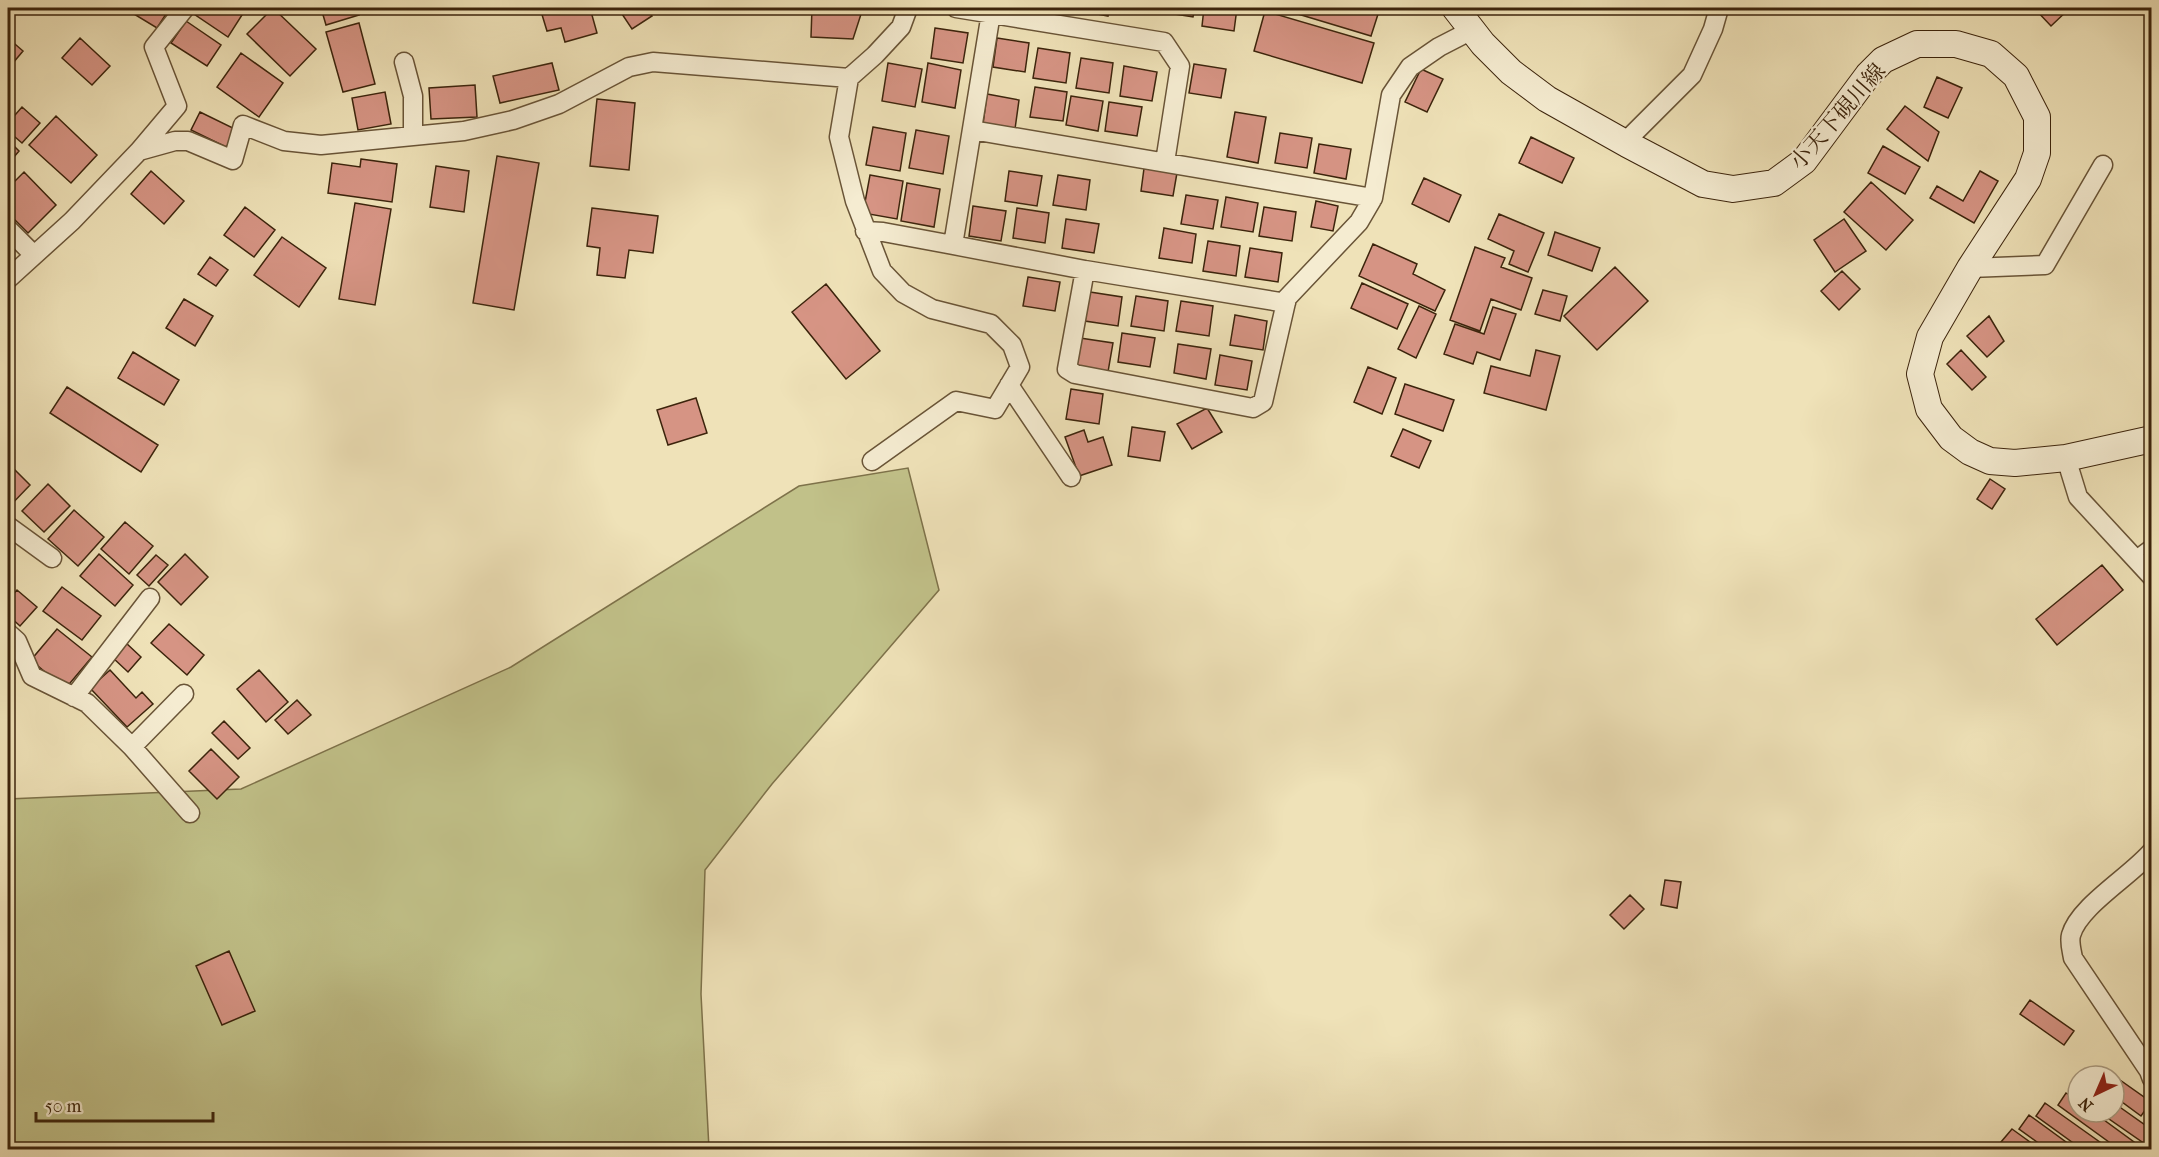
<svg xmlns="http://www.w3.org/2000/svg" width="2159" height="1157" font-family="'IM FELL French Canon','Noto Serif JP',serif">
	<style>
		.green { fill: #c1c189; stroke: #7e724a; stroke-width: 1.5 }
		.building { fill: #d69484; stroke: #3c240c; stroke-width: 1.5 }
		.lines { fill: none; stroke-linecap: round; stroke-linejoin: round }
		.service-casing { stroke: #695437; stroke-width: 12 }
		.minor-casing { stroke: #695437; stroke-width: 21 }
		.secondary-casing { stroke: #3c240c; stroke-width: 28 }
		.service { stroke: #f5ecd1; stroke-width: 9 }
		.minor { stroke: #f5ecd1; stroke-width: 18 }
		.secondary { stroke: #f5ecd1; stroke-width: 26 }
		.labels { text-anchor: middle; stroke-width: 4.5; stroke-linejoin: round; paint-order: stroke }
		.street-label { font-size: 22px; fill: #3c240c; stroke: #f5ecd1 }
	</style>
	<rect width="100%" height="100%" fill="#efe2b8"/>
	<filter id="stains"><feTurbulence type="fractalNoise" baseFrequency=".00333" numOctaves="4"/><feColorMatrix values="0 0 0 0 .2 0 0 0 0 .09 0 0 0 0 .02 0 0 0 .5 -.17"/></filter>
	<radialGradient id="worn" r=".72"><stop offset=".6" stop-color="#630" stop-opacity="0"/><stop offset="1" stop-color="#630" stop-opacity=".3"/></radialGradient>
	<!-- green -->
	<path class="green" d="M 908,468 L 939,590 L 772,784 L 705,870 L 701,994 L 709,1149 L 8,1149 L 8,799 L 241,789 L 511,667 L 799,486 Z"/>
	<!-- building -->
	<path class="building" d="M 124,8 L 170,8 L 157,28 Z
		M 194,8 L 231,8 L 242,15 L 228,37 L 191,12 Z
		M 273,8 L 316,49 L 290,76 L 247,34 Z
		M 321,8 L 356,8 L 359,15 L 326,25 Z
		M 540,8 L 590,8 L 597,33 L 565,42 L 561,28 L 547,31 Z
		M 618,8 L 646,8 L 652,16 L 632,29 Z
		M 812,8 L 863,8 L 853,39 L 811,37 Z
		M 1068,8 L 1110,8 L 1108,16 Z
		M 1162,8 L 1195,8 L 1193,17 L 1161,12 Z
		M 1204,8 L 1237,8 L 1234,31 L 1202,26 Z
		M 1278,8 L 1380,8 L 1371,36 Z
		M 2034,8 L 2070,8 L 2051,26 Z
		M 1265,11 L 1374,43 L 1362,83 L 1254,51 Z
		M 186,21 L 221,45 L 207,66 L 171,43 Z
		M 359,23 L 375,84 L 343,92 L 326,32 Z
		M 935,28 L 968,33 L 963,63 L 931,58 Z
		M 8,38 L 23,51 L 8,69 Z
		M 80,38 L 110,66 L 92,85 L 62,58 Z
		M 997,38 L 1029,43 L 1025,72 L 993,67 Z
		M 1038,48 L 1070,53 L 1066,83 L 1033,78 Z
		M 241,53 L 283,83 L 259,117 L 217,87 Z
		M 1081,58 L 1113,63 L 1109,93 L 1076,88 Z
		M 552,63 L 559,90 L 500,103 L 493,76 Z
		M 888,63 L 922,69 L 915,107 L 882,101 Z
		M 928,63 L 961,70 L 955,108 L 922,102 Z
		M 1194,64 L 1226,69 L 1221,98 L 1189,93 Z
		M 1124,66 L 1157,72 L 1152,101 L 1120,96 Z
		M 1421,69 L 1443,79 L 1427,112 L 1405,102 Z
		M 1937,77 L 1962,88 L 1948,118 L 1924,107 Z
		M 475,85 L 477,117 L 431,119 L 429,88 Z
		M 1035,87 L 1067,92 L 1063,121 L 1030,117 Z
		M 385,92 L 391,124 L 358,130 L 352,98 Z
		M 987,94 L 1019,100 L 1015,129 L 983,124 Z
		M 1071,96 L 1103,101 L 1098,131 L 1066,125 Z
		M 597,99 L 635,103 L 629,170 L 590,166 Z
		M 1109,102 L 1142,107 L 1137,136 L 1105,131 Z
		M 1905,106 L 1939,132 L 1928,161 L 1887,129 Z
		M 22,107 L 40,123 L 22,143 L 8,131 L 8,123 Z
		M 200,112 L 237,130 L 228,148 L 191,130 Z
		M 1235,112 L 1266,117 L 1258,163 L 1227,157 Z
		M 56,116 L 97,155 L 71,183 L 29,145 Z
		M 873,127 L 906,133 L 900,171 L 866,165 Z
		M 916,130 L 949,136 L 943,174 L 909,168 Z
		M 1280,133 L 1312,138 L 1307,168 L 1275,163 Z
		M 1531,137 L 1574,158 L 1562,183 L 1519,163 Z
		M 8,140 L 19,151 L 8,164 Z
		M 1319,144 L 1351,149 L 1346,179 L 1314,173 Z
		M 1883,146 L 1920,167 L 1905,194 L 1868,173 Z
		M 497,156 L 539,163 L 514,310 L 473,303 Z
		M 361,159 L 397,164 L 392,202 L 328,193 L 332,163 L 360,167 Z
		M 1145,161 L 1178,167 L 1173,196 L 1141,191 Z
		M 436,166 L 469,171 L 464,212 L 430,207 Z
		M 151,171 L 184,201 L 164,224 L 131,194 Z
		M 1009,171 L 1042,176 L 1037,206 L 1005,201 Z
		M 1980,171 L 1998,181 L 1974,223 L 1930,198 L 1937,186 L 1963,201 Z
		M 24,172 L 56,205 L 28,233 L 8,213 L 8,188 Z
		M 870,175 L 903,181 L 897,219 L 863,213 Z
		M 1058,175 L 1090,180 L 1086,210 L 1053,205 Z
		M 1424,178 L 1461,195 L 1449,222 L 1412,204 Z
		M 1871,182 L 1913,220 L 1886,250 L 1844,212 Z
		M 907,183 L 940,189 L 934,227 L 901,221 Z
		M 1186,195 L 1218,200 L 1213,229 L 1181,224 Z
		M 1226,197 L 1258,203 L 1253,232 L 1221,227 Z
		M 1316,201 L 1338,206 L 1333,231 L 1311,227 Z
		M 355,203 L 391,209 L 375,305 L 339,299 Z
		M 973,206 L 1006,211 L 1001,241 L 969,236 Z
		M 245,207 L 275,230 L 254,257 L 224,235 Z
		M 1264,207 L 1296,212 L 1292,241 L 1259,236 Z
		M 592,208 L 658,216 L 653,253 L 629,250 L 625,278 L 597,275 L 600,248 L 587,246 Z
		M 1017,208 L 1049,213 L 1045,243 L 1013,238 Z
		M 1499,214 L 1544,233 L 1528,272 L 1509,264 L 1514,251 L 1488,239 Z
		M 1066,219 L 1099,224 L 1094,253 L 1062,248 Z
		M 1844,219 L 1866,251 L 1835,272 L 1814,240 Z
		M 1164,228 L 1196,234 L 1192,263 L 1159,258 Z
		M 1555,232 L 1600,248 L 1592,271 L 1548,255 Z
		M 282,237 L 326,268 L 299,307 L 254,275 Z
		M 1208,241 L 1240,246 L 1236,276 L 1203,271 Z
		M 1373,244 L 1417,264 L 1413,274 L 1445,290 L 1435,311 L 1359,276 Z
		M 1475,247 L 1505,258 L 1501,267 L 1532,278 L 1521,310 L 1491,299 L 1480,331 L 1450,320 Z
		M 1250,248 L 1282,253 L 1278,282 L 1245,277 Z
		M 210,257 L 228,270 L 216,286 L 198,274 Z
		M 1615,267 L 1648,301 L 1597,350 L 1564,316 Z
		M 1842,271 L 1860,289 L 1839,310 L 1821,291 Z
		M 1028,277 L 1060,282 L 1055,311 L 1023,306 Z
		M 1362,283 L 1408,304 L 1397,329 L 1351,308 Z
		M 826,284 L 880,351 L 846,379 L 792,312 Z
		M 1543,290 L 1567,296 L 1560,321 L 1535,314 Z
		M 1090,292 L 1122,297 L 1118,326 L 1085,321 Z
		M 1136,296 L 1168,301 L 1164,331 L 1131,326 Z
		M 184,299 L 213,316 L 195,346 L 166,328 Z
		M 1181,301 L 1213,306 L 1209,336 L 1176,331 Z
		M 1419,306 L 1436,314 L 1416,358 L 1398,349 Z
		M 1493,307 L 1516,314 L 1500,360 L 1477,352 L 1473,364 L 1444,354 L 1455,324 L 1484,334 Z
		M 1235,315 L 1267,321 L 1263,350 L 1230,345 Z
		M 1989,316 L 2004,341 L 1987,357 L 1967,336 Z
		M 1122,333 L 1155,338 L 1150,367 L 1118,362 Z
		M 1080,338 L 1113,343 L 1108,372 L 1076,367 Z
		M 1178,344 L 1211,349 L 1206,379 L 1174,373 Z
		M 1536,350 L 1560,356 L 1546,410 L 1484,393 L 1491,366 L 1530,376 Z
		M 1961,350 L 1986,377 L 1972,390 L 1947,364 Z
		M 133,352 L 179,380 L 164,405 L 118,378 Z
		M 1220,355 L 1252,361 L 1247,390 L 1215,385 Z
		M 1368,367 L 1396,378 L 1382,414 L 1354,402 Z
		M 1405,384 L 1454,400 L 1443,431 L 1395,414 Z
		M 67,387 L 158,445 L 141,472 L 50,413 Z
		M 1071,389 L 1103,394 L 1099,424 L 1066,419 Z
		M 696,398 L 707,433 L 668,445 L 657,410 Z
		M 1207,408 L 1222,432 L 1192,449 L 1177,424 Z
		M 1132,427 L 1165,432 L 1160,461 L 1128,456 Z
		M 1403,429 L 1431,441 L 1419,468 L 1391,456 Z
		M 1084,430 L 1088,442 L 1103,437 L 1112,465 L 1079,476 L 1065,437 Z
		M 8,463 L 30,485 L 8,508 Z
		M 1990,479 L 2005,489 L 1992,509 L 1977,499 Z
		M 48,484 L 70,506 L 44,532 L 22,511 Z
		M 74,510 L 104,537 L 78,566 L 48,539 Z
		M 125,522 L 153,546 L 129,574 L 101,549 Z
		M 99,554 L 133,585 L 115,606 L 80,576 Z
		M 185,554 L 208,577 L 181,605 L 158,582 Z
		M 156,555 L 168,565 L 149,586 L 137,575 Z
		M 2102,565 L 2123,590 L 2057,645 L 2036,619 Z
		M 62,587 L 101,616 L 82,640 L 43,611 Z
		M 17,590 L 37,607 L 20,626 L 8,615 L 8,600 Z
		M 169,624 L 204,655 L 187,675 L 151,643 Z
		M 57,629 L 92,657 L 65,689 L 31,660 Z
		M 125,642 L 141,657 L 128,672 L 112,657 Z
		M 110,670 L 136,698 L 142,692 L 153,704 L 127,727 L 90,688 Z
		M 259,670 L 288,702 L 266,722 L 237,689 Z
		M 297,700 L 311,715 L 288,734 L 275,720 Z
		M 224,721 L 250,748 L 238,759 L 212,733 Z
		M 211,749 L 239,777 L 217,799 L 189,771 Z
		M 1665,880 L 1681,882 L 1677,908 L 1661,905 Z
		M 1630,895 L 1644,909 L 1624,929 L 1610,915 Z
		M 229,951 L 255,1011 L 222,1025 L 196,966 Z
		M 2030,1000 L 2074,1031 L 2064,1045 L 2020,1014 Z
		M 2103,1068 L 2151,1102 L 2141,1116 L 2114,1096 L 2114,1076 L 2097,1076 Z
		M 2066,1093 L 2078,1101 L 2078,1112 L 2093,1112 L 2145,1150 L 2120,1150 L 2058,1105 Z
		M 2045,1103 L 2111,1150 L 2083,1150 L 2036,1116 Z
		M 2114,1103 L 2152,1130 L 2152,1142 L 2148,1146 L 2099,1112 L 2114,1112 Z
		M 2029,1115 L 2077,1150 L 2048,1150 L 2019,1129 Z
		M 2012,1129 L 2041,1150 L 2011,1150 L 2001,1142 Z"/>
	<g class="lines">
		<defs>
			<path id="service" d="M 2133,557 L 2152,543"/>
			<path id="minor" d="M 956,8 L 1164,42 L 1180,66 L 1165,162
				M 404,62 L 413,96 L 413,136
				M 972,130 L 1373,198
				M 1627,144 L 1629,138 L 1692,75 L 1713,29 L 1719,8
				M 139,151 L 177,106 L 154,47 L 185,8
				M 8,229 L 34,255
				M 865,231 L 883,232 L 953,245 L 991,13
				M 953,245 L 1085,270 L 1286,303
				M 1970,268 L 2045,265 L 2103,165
				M 1085,270 L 1067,369 L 1075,374 L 1253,408 L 1263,402 L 1287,298 L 1359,222 L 1373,198 L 1391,95 L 1410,67 L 1439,47 L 1472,30
				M 8,279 L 72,221 L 139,151 L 175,141 L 188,141 L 233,160 L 243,125 L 284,141 L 321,145 L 464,131 L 513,120 L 559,104 L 629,67 L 653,62 L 849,78
				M 1009,385 L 1071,477
				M 2066,458 L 2078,497 L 2152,577
				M 872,461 L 956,401 L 995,409 L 1020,367 L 1012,345 L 991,324 L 932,309 L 903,293 L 882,271 L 855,201 L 839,137 L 849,78 L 875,55 L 901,27 L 908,8
				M 8,526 L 52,558
				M 8,633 L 17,641 L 32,676 L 87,703 L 132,747 L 190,813
				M 74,697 L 150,598
				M 132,747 L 184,694
				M 2152,851 C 2131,876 2079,906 2071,935 C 2069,942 2072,952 2073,958 L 2149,1071 L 2152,1079"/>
			<path id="secondary" d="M 1455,8 L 1483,44 L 1511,72 L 1547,99 L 1627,144 L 1703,184 L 1733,189 L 1774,183 L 1804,161 L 1868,75 L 1883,60 L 1917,44 L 1956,44 L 1991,54 L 2016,76 L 2037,117 L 2037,153 L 2028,179 L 1970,268 L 1930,337 L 1920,374 L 1929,409 L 1951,438 L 1970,452 L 1990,461 L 2015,463 L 2066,458 L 2152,439"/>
		</defs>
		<!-- service casing -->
		<use href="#service" class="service-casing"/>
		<!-- minor casing -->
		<use href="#minor" class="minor-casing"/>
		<!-- secondary casing -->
		<use href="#secondary" class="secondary-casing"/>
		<!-- service -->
		<use href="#service" class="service"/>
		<!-- minor -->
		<use href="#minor" class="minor"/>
		<!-- secondary -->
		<use href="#secondary" class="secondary"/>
	</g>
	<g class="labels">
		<!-- street labels -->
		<g class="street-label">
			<text transform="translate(1837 116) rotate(-49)" y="8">小天下硯川線</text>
		</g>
	</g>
	<!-- margin -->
	<rect width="2159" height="1157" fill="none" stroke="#efe2b8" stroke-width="30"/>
	<rect x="9" y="9" width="2141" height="1139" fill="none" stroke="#3c240c" stroke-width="3"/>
	<rect x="15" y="15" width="2129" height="1127" fill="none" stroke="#3c240c" stroke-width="1.5"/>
	<!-- north arrow -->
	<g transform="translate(2096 1094) rotate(224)"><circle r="28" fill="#f5ecd1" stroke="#ab9c82" stroke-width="1.5"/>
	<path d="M0-4.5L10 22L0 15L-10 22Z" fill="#8f2418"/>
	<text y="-9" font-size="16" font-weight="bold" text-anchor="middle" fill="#3c240c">N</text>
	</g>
	<!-- scale -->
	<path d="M36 1112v9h177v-9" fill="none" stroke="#3c240c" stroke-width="3"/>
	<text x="45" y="1112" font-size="18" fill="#3c240c" stroke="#f5ecd1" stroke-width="4.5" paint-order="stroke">50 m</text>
	<rect width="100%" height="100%" filter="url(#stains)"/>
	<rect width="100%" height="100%" fill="url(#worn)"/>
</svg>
